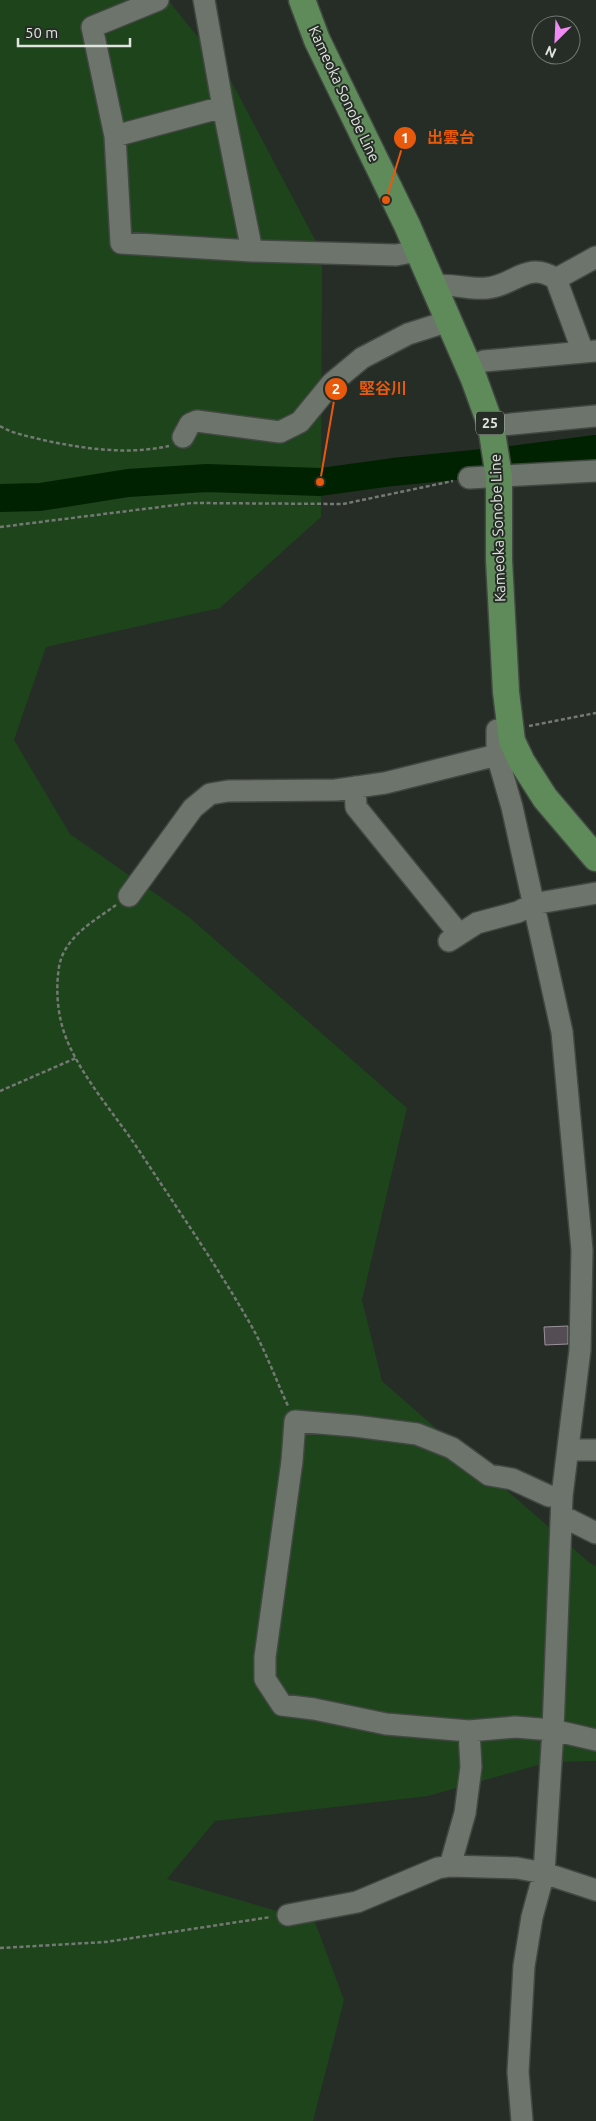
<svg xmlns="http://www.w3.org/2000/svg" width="596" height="2121" font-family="Ubuntu,'Noto Sans JP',sans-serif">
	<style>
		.green { fill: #1e441b }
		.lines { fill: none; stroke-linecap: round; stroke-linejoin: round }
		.river { stroke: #020; stroke-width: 28 }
		.building { fill: #544d54; stroke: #9b939b }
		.minor-casing { stroke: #414741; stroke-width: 24 }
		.major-casing { stroke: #414741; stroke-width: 29 }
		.path { stroke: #747974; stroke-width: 2.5; stroke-dasharray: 4 2.5; stroke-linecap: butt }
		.minor { stroke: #6d746c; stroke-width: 21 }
		.major { stroke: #5f8b5b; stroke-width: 26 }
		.labels { text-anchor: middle; stroke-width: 4; stroke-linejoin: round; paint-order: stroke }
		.shield { fill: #262c26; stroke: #a8ada8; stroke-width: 1 }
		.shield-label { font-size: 14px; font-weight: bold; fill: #e0e4df }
		.street-label { font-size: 15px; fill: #e0e4df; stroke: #262c26 }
		.leader { fill: none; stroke: #e8590c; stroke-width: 2 }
		.callout-dot { fill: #e8590c; stroke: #262c26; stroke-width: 2 }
		.mark-label { font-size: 15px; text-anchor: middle; font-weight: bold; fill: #fff }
		.callout-label { font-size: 16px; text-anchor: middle; font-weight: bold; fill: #e8590c; stroke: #262c26; stroke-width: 4; stroke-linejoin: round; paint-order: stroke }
	</style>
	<rect width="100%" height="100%" fill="#262c26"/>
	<!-- green -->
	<path class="green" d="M 0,0 L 168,0 L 227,73 L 322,253 L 321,517 L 220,608 L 46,647 L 14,740 L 70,834 L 189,917 L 407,1108 L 362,1300 L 382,1381 L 590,1563 L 596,1566 L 596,1761 L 549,1762 L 428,1796 L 215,1821 L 167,1879 L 315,1922 L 344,2000 L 313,2121 L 0,2121 Z"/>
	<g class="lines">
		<!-- river -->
		<path class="river" d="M 0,498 L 40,497 L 128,483 L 207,478 L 320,482 L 393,472 L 504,461 L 596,449"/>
	</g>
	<!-- building -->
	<path class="building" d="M 568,1326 L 568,1344 L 545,1345 L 544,1327 Z"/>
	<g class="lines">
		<defs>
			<path id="minor" d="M 158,0 L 92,27 L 115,136 L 121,243 L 252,251 L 396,255 L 418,251
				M 204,0 L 223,107 L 252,251
				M 115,136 L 223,107
				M 556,279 L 583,352
				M 434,286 C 454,283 469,290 487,288 C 514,286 527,260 556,279 L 596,257
				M 469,367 L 484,361 L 596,351
				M 491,426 L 596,416
				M 183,437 L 190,424 L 197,421 L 280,432 L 300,422 L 332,383 L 362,358 L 408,334 L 449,321
				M 469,478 L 596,471
				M 510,730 L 497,730 L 497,755 L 512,807 L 562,1032 L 582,1250 L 580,1350 L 562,1496 L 553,1730 L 544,1873 L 532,1917 L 524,1966 L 518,2072 L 522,2121
				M 355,787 L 356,807 L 459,934
				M 129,896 L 193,808 L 210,794 L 228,791 L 336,790 L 385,783 L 497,755
				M 449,941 L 477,923 L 518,912 L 533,904 L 596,893
				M 568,1450 L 596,1450
				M 562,1496 L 549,1496 L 512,1479 L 489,1475 L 452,1448 L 417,1434 L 355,1426 L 295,1421 L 292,1461 L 265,1657 L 265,1679 L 282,1705 L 314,1709 L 386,1724 L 469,1731 L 515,1727 L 553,1730 L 596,1740
				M 562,1516 L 596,1533
				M 450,1866 L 465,1813 L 471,1767 L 469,1731
				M 288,1915 L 357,1902 L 438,1868 L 450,1866 L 517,1868 L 544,1873 L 596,1890"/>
			<path id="major" d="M 302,0 L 317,40 L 407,225 L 474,379 L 491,426 L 499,477 L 499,560 L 506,692 L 512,741 L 522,762 L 545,798 L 596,858"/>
		</defs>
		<!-- minor casing -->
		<use href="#minor" class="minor-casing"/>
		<!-- major casing -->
		<use href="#major" class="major-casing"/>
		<!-- path -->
		<path class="path" d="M 0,426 C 13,434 28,436 43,440 C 85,449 127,455 169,446
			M 0,527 L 192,503 L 343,504 L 453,481
			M 529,726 L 596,713
			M 116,905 C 94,921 64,937 59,967 C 55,993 58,1021 69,1045 C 87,1084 117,1117 140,1152 C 178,1210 218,1267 252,1327 C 266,1352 276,1380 288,1406
			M 0,1091 L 76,1058
			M 0,1948 L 106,1942 L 271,1917"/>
		<!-- minor -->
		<use href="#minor" class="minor"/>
		<!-- major -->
		<use href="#major" class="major"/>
	</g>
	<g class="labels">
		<!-- shield labels -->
		<rect class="shield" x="476" y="411.5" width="28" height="23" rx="4"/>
		<g class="shield-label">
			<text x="490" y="428">25</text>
		</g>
		<!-- street labels -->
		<g class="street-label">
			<text transform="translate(344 94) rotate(65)" y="5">Kameoka Sonobe Line</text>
			<text transform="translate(498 528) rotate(-92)" y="5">Kameoka Sonobe Line</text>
		</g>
	</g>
	<!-- callouts -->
	<path class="leader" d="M386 200L405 138M320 482L336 389"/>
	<g class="callout-dot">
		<circle cx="386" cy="200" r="5"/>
		<circle cx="320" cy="482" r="5"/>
		<circle cx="405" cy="138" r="12"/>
		<circle cx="336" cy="389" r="12"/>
	</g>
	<g class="mark-label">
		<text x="405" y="143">1</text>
		<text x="336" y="394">2</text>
	</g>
	<g class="callout-label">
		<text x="451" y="143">出雲台</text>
		<text x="383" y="394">堅谷川</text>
	</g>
	<!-- north arrow -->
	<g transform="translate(556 40) rotate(204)"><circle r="24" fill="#262c26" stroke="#707670"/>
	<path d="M0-4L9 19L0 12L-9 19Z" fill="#f18af4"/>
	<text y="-8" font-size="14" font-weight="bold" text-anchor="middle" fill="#e0e4df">N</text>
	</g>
	<!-- scale -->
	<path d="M18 38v8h112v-8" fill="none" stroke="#e0e4df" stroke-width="2.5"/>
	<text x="25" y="38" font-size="15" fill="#e0e4df" stroke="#262c26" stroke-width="4" paint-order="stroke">50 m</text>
</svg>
